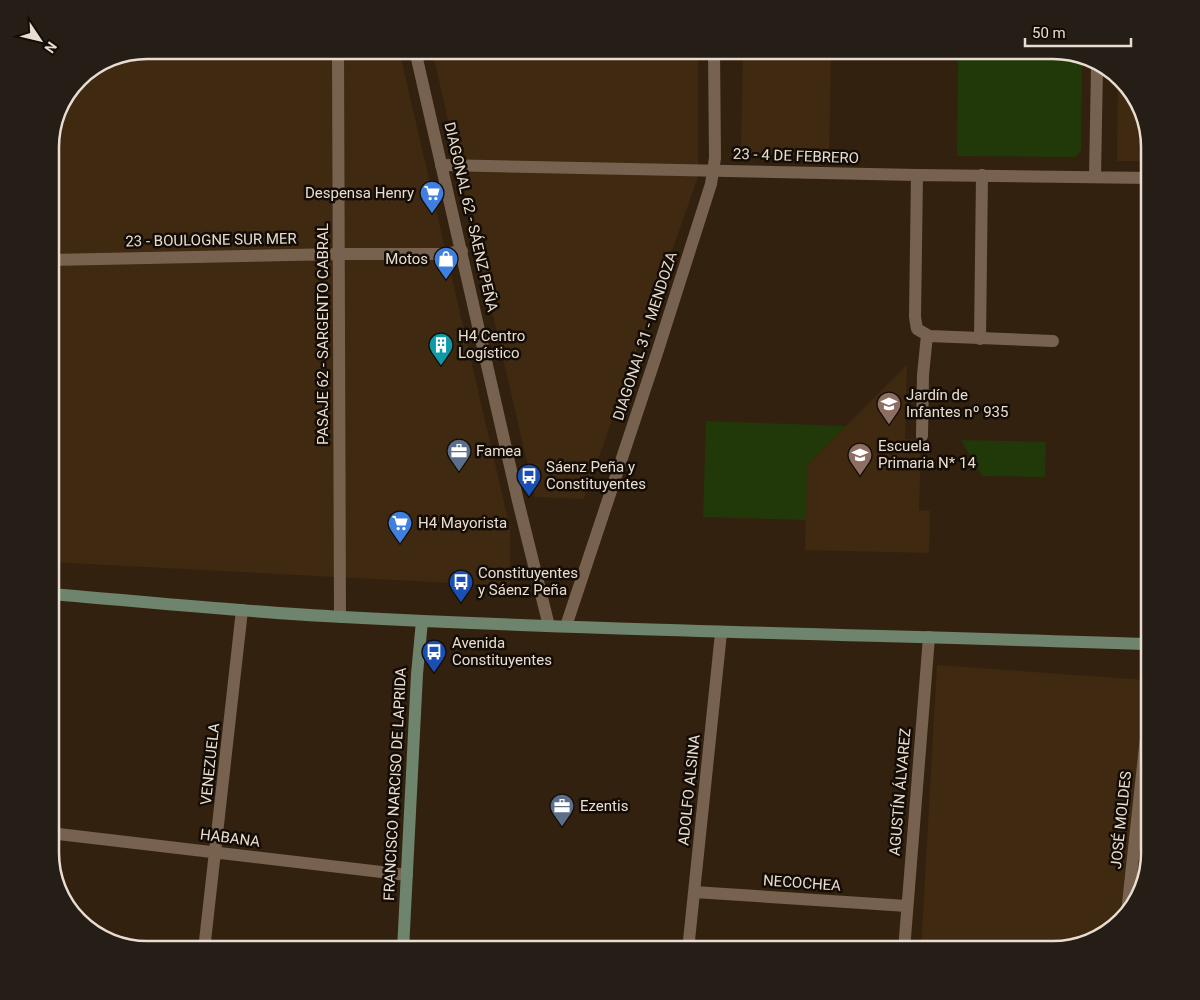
<svg xmlns="http://www.w3.org/2000/svg" width="1200" height="1000" font-family="Roboto,sans-serif">
	<style>
		.built { fill: #402911 }
		.green { fill: #213808 }
		.lines { fill: none; stroke-linecap: round; stroke-linejoin: round }
		.minor { stroke: #77624f; stroke-width: 12 }
		.tertiary { stroke: #77624f; stroke-width: 12 }
		.secondary { stroke: #6e846d; stroke-width: 12 }
		.labels { text-anchor: middle; stroke-width: 5; stroke-linejoin: round; paint-order: stroke }
		.street-label { font-size: 15px; fill: #e9ddd2; stroke: #140d06 }
		.poi-label { font-size: 15px; fill: #e9ddd2; stroke: #140d06; text-anchor: start }
		.rim { fill: none; stroke: #e9ddd2; stroke-width: 2.5 }
	</style>
	<rect width="100%" height="100%" fill="#33210f"/>
	<!-- built -->
	<path class="built" d="M 147,50 L 399,50 L 510,528 L 510,586 L 50,562 L 50,140 L 60,104 L 83,74 Z
		M 432,50 L 698,50 L 698,177 L 584,499 L 535,497 Z
		M 743,50 L 831,50 L 829,154 L 748,157 L 741,150 Z
		M 1118,76 L 1143,110 L 1150,147 L 1150,161 L 1117,161 Z
		M 907,365 L 905,439 L 921,440 L 919,510 L 930,511 L 929,553 L 805,550 L 807,465 Z
		M 937,665 L 1146,680 L 1121,920 L 1090,943 L 1053,950 L 921,950 Z"/>
	<!-- green -->
	<path class="green" d="M 990,50 L 1053,50 L 1082,61 L 1081,150 L 1076,157 L 957,156 L 958,57 L 990,58 Z
		M 706,421 L 846,426 L 807,465 L 806,520 L 703,517 Z
		M 961,440 L 1046,442 L 1045,477 L 982,476 Z"/>
	<g class="lines">
		<!-- minor -->
		<path class="minor" d="M 338,50 L 340,617
			M 441,165 L 917,175 L 1150,178
			M 917,175 L 915,317 L 917,329 L 929,336 L 1053,341
			M 1095,177 L 1097,67
			M 50,260 L 339,254 L 444,254 L 462,251
			M 980,339 L 982,175
			M 922,436 L 923,375 L 927,335
			M 50,833 L 407,875
			M 694,892 L 907,906
			M 1127,913 L 1150,700
			M 204,950 L 242,610
			M 688,950 L 721,633
			M 904,950 L 929,637"/>
		<!-- tertiary -->
		<path class="tertiary" d="M 415,50 L 518,501 L 549,626
			M 566,626 L 657,353 L 711,184 L 715,158 L 714,50"/>
		<!-- secondary -->
		<path class="secondary" d="M 50,594 C 148,602 245,612 343,617 C 612,631 881,635 1150,644
			M 403,950 L 417,674 L 422,621"/>
	</g>
	<!-- icons -->
	<defs>
		<symbol id="supermarket-pin" viewBox="-11 -11 22 30"><path d="M0 17L-7.5 6A9.5 9.5 0 1 1 7.5 6Z" fill="#3f7fe0" stroke="#140d06"/><path d="M-6-5.5h2.5l.6 2H6L4.5 2H-2.5L-4.4-4H-6ZM-1.5 3.2a1.3 1.3 0 1 0 .1 0ZM3 3.2a1.3 1.3 0 1 0 .1 0Z" fill="#fff"/></symbol>
		<symbol id="shop-pin" viewBox="-11 -11 22 30"><path d="M0 17L-7.5 6A9.5 9.5 0 1 1 7.5 6Z" fill="#3f7fe0" stroke="#140d06"/><path d="M-5-2.5h2.3a2.7 3.5 0 0 1 5.4 0H5L5.5 6h-11ZM-1.5-2.5h3a1.5 2.3 0 0 0-3 0Z" fill="#fff"/></symbol>
		<symbol id="building-pin" viewBox="-11 -11 22 30"><path d="M0 17L-7.5 6A9.5 9.5 0 1 1 7.5 6Z" fill="#0f9aa8" stroke="#140d06"/><path d="M-4-6H4V6H1V3H-1V6H-4ZM-2.5-4.3h1.7v1.8h-1.7ZM.8-4.3h1.7v1.8H.8ZM-2.5-1h1.7V.8h-1.7ZM.8-1h1.7V.8H.8Z" fill="#fff"/></symbol>
		<symbol id="school-pin" viewBox="-11 -11 22 30"><path d="M0 17L-7.5 6A9.5 9.5 0 1 1 7.5 6Z" fill="#8d6e63" stroke="#140d06"/><path d="M0-5L7-2L0 1L-7-2ZM-4 1L0 2.5L4 1V4Q0 6-4 4Z" fill="#fff"/></symbol>
		<symbol id="office-pin" viewBox="-11 -11 22 30"><path d="M0 17L-7.5 6A9.5 9.5 0 1 1 7.5 6Z" fill="#5c6f8a" stroke="#140d06"/><path d="M-6-3h4V-5.5h4V-3h4V5H-6ZM-1-4.5V-3h2v-1.5ZM-6 0V1H6V0Z" fill="#fff"/></symbol>
		<symbol id="bus-pin" viewBox="-11 -11 22 30"><path d="M0 17L-7.5 6A9.5 9.5 0 1 1 7.5 6Z" fill="#1a4fb4" stroke="#140d06"/><path d="M-5-6H5V4H4V6H2V4H-2V6H-4V4H-5ZM-3.5-4V0h7V-4ZM-3.5 1.2v1.5H-2V1.2ZM2 1.2v1.5H3.5V1.2Z" fill="#fff"/></symbol>
	</defs>
	<g fill-rule="evenodd">
		<use href="#supermarket-pin" x="418" y="179" width="28" height="38"/>
		<use href="#shop-pin" x="432" y="245" width="28" height="38"/>
		<use href="#building-pin" x="427" y="331" width="28" height="38"/>
		<use href="#school-pin" x="875" y="390" width="28" height="38"/>
		<use href="#office-pin" x="445" y="437" width="28" height="38"/>
		<use href="#school-pin" x="846" y="441" width="28" height="38"/>
		<use href="#bus-pin" x="515" y="462" width="28" height="38"/>
		<use href="#supermarket-pin" x="386" y="509" width="28" height="38"/>
		<use href="#bus-pin" x="447" y="568" width="28" height="38"/>
		<use href="#bus-pin" x="420" y="638" width="28" height="38"/>
		<use href="#office-pin" x="548" y="792" width="28" height="38"/>
	</g>
	<g class="labels">
		<!-- street labels -->
		<g class="street-label">
			<text transform="translate(796 156) rotate(2)" y="5">23 - 4 DE FEBRERO</text>
			<text transform="translate(471 217) rotate(77)" y="5">DIAGONAL 62 - SÁENZ PEÑA</text>
			<text transform="translate(211 240) rotate(-1)" y="5">23 - BOULOGNE SUR MER</text>
			<text transform="translate(323 334) rotate(-90)" y="5">PASAJE 62 - SARGENTO CABRAL</text>
			<text transform="translate(645 336) rotate(-72)" y="5">DIAGONAL 31 - MENDOZA</text>
			<text transform="translate(210 764) rotate(-84)" y="5">VENEZUELA</text>
			<text transform="translate(395 784) rotate(-87)" y="5">FRANCISCO NARCISO DE LAPRIDA</text>
			<text transform="translate(689 790) rotate(-84)" y="5">ADOLFO ALSINA</text>
			<text transform="translate(900 792) rotate(-85)" y="5">AGUSTÍN ÁLVAREZ</text>
			<text transform="translate(1121 820) rotate(-84)" y="5">JOSÉ MOLDES</text>
			<text transform="translate(230 838) rotate(7)" y="5">HABANA</text>
			<text transform="translate(802 883) rotate(4)" y="5">NECOCHEA</text>
		</g>
		<!-- poi labels -->
		<g class="poi-label">
			<text x="414" y="198" text-anchor="end">Despensa Henry</text>
			<text x="428" y="264" text-anchor="end">Motos</text>
			<text x="458" y="341">H4 Centro<tspan x="458" dy="17">Logístico</tspan></text>
			<text x="906" y="400">Jardín de<tspan x="906" dy="17">Infantes nº 935</tspan></text>
			<text x="878" y="451">Escuela<tspan x="878" dy="17">Primaria N* 14</tspan></text>
			<text x="476" y="456">Famea</text>
			<text x="546" y="472">Sáenz Peña y<tspan x="546" dy="17">Constituyentes</tspan></text>
			<text x="418" y="528">H4 Mayorista</text>
			<text x="478" y="578">Constituyentes<tspan x="478" dy="17">y Sáenz Peña</tspan></text>
			<text x="452" y="648">Avenida<tspan x="452" dy="17">Constituyentes</tspan></text>
			<text x="580" y="811">Ezentis</text>
		</g>
	</g>
	<!-- crop -->
	<path d="M0 0H1200V1000H0ZM147 59H1053A88 88 0 0 1 1141 147V853A88 88 0 0 1 1053 941H147A88 88 0 0 1 59 853V147A88 88 0 0 1 147 59Z" fill="#251e16" fill-rule="evenodd"/>
	<path class="rim" d="M147 59H1053A88 88 0 0 1 1141 147V853A88 88 0 0 1 1053 941H147A88 88 0 0 1 59 853V147A88 88 0 0 1 147 59Z"/>
	<!-- north arrow -->
	<g transform="translate(40 40) rotate(125)" stroke="#140d06" stroke-width="4" paint-order="stroke">
	<path d="M0-4L9 19L0 12L-9 19Z" fill="#e9ddd2"/>
	<text y="-8" font-size="14" font-weight="bold" text-anchor="middle" fill="#e9ddd2">N</text>
	</g>
	<!-- scale -->
	<path d="M1025 38v8h106v-8" fill="none" stroke="#e9ddd2" stroke-width="2.5"/>
	<text x="1032" y="38" font-size="15" fill="#e9ddd2" stroke="#140d06" stroke-width="4" paint-order="stroke">50 m</text>
</svg>
